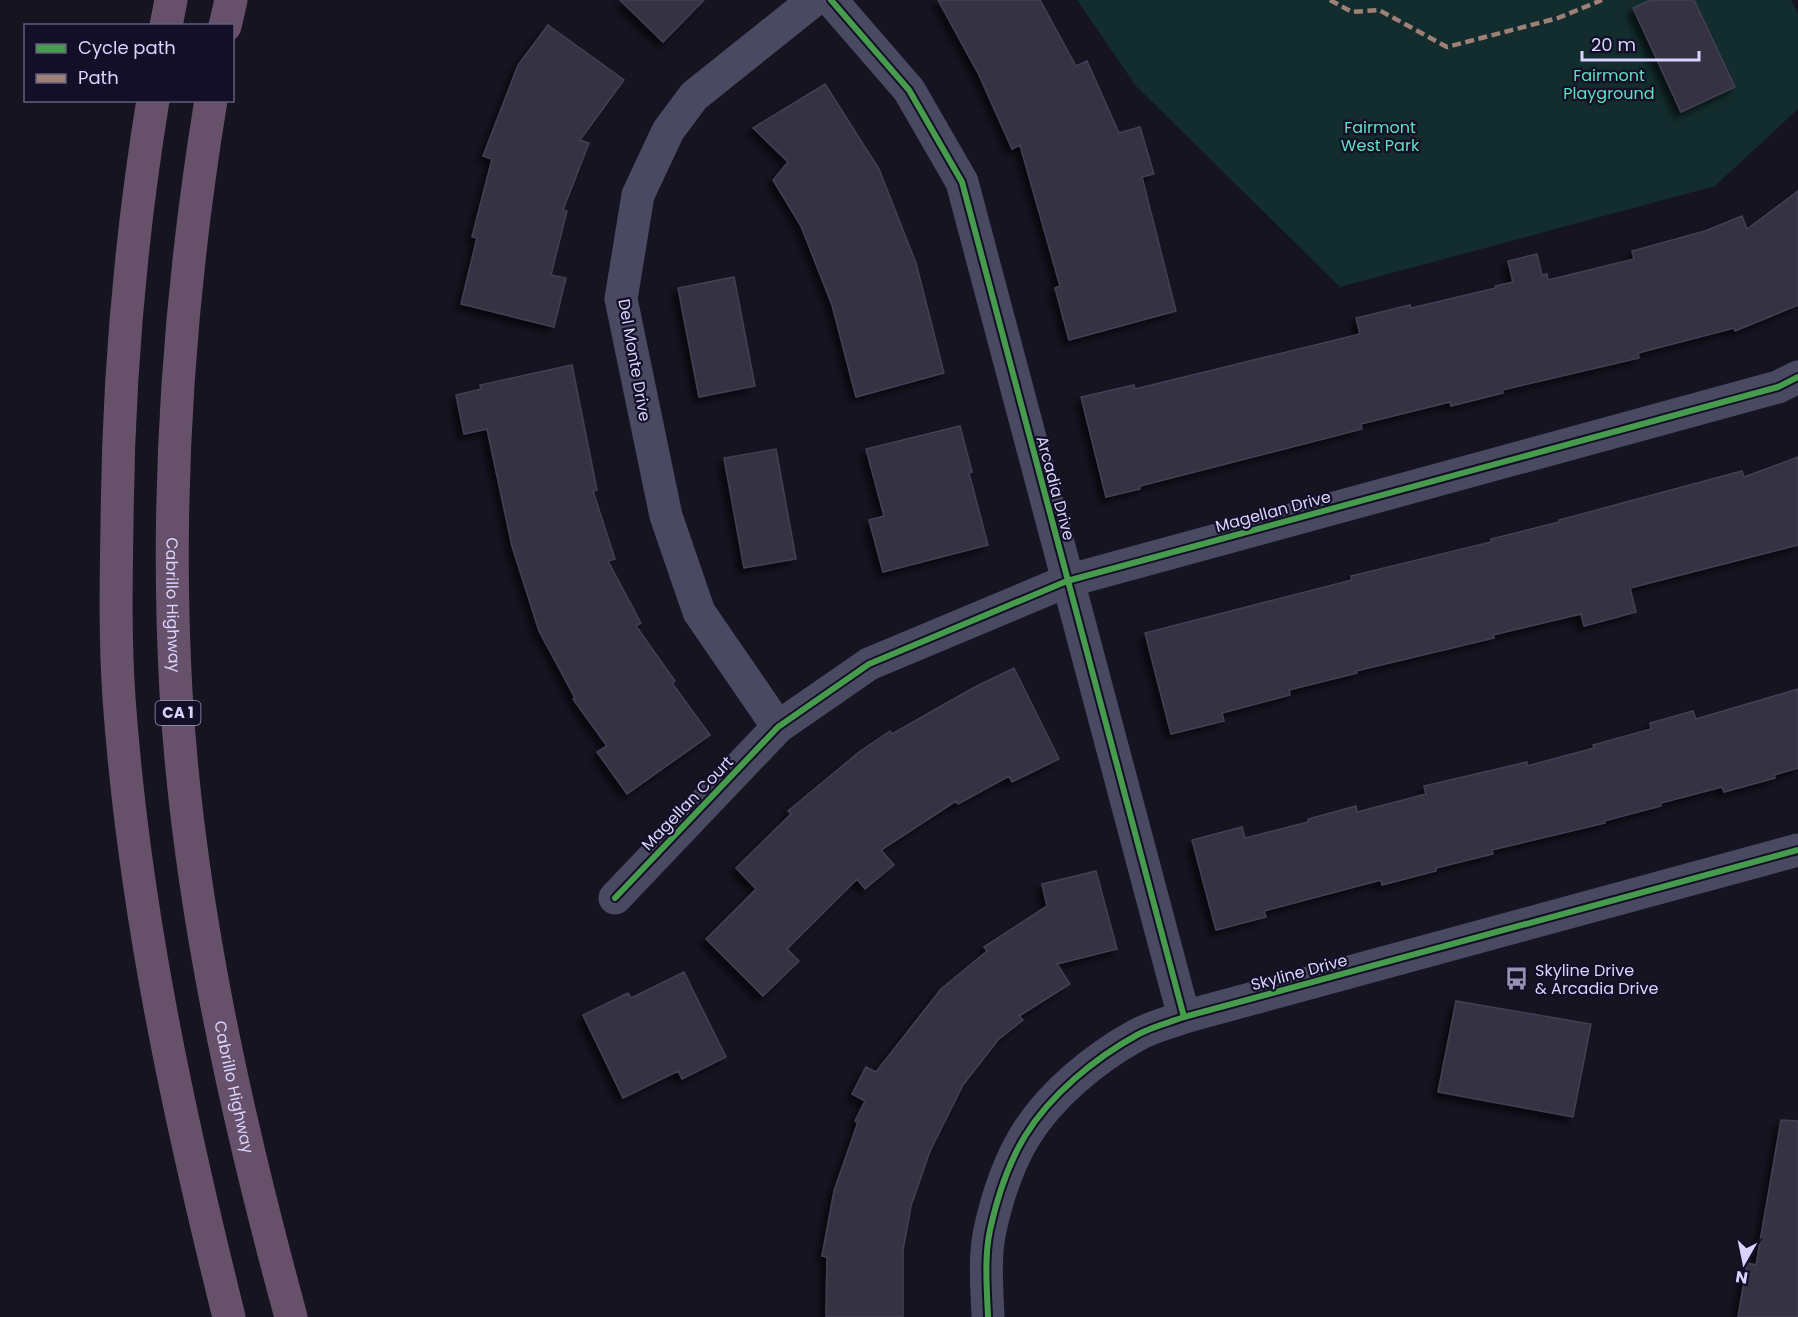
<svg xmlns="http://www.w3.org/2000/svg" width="1798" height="1317" font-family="Poppins,sans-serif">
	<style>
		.green { fill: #132c2d }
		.building { fill: #343243; stroke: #433f54; stroke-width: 1.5; filter: url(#shadow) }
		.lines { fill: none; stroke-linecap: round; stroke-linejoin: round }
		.minor { stroke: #4a4962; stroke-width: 33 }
		.tertiary { stroke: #4a4962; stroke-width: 33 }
		.motorway { stroke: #67516a; stroke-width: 33 }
		.quiet { stroke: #9e8076; stroke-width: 4.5; stroke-dasharray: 9 4.5; stroke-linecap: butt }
		.cycleway-casing { stroke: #130f26; stroke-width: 10 }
		.cycleway { stroke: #469c4c; stroke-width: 6 }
		.labels { text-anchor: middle; stroke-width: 4.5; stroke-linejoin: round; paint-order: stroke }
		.shield { fill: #130f26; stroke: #9e99be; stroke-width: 1.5 }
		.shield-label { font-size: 15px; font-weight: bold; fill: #d9d4ff }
		.park-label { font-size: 16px; fill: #5fe0c0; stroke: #130f26 }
		.street-label { font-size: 16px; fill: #d9d4ff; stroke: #130f26 }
		.poi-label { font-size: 16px; fill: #d9d4ff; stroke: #130f26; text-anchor: start }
	</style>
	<defs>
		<filter id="shadow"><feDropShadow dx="-5.5" dy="5.5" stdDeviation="3" flood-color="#0009"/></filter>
	</defs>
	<rect width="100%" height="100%" fill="#161421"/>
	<!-- green -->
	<path class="green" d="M 1077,0 L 1791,0 L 1798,13 L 1798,109 L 1715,186 L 1340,287 L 1136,86 Z"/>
	<!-- building -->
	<path class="building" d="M 620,0 L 704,0 L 663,42 Z
		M 938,0 L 1040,0 L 1076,66 L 1087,61 L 1119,133 L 1140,127 L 1154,174 L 1142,177 L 1176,311 L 1069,340 L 1055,288 L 1060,286 L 1020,145 L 1012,149 L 979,75 Z
		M 1651,0 L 1694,0 L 1735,87 L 1681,112 L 1633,8 Z
		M 548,25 L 624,80 L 580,140 L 589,143 L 563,210 L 567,211 L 551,275 L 566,278 L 554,327 L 461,304 L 477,238 L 472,237 L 492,159 L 483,156 L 518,65 Z
		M 825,84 L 879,169 L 916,263 L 944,373 L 856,397 L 832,305 L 801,226 L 773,180 L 788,162 L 753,128 Z
		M 1798,191 L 1798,305 L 1735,331 L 1734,328 L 1638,353 L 1639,358 L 1502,390 L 1503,393 L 1451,406 L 1450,402 L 1361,424 L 1362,429 L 1140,486 L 1140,489 L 1106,497 L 1081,397 L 1134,385 L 1135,389 L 1360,334 L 1356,318 L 1410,305 L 1411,308 L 1496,288 L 1495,286 L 1513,282 L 1508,261 L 1537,254 L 1542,275 L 1547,274 L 1548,280 L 1634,259 L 1632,251 L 1705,231 L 1742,216 L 1747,229 Z
		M 734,277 L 755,386 L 699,397 L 678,288 Z
		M 572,365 L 597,490 L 593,491 L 615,559 L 608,561 L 641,623 L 636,626 L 675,681 L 672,683 L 710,735 L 627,794 L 597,752 L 607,746 L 573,699 L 575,698 L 539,631 L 512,546 L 487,429 L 464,434 L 456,395 L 481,389 L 480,385 Z
		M 960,426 L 972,472 L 969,473 L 988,545 L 883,572 L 869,520 L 884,516 L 866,449 Z
		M 776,449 L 796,559 L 744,568 L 724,458 Z
		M 1798,457 L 1798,545 L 1630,588 L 1636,612 L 1584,626 L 1581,614 L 1493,635 L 1494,638 L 1356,671 L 1357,673 L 1289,690 L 1290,695 L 1222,713 L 1224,721 L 1171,734 L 1145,633 L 1352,580 L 1351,576 L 1491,542 L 1491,539 L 1559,522 L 1559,520 L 1742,471 L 1744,477 Z
		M 1014,668 L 1059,759 L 1012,782 L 1009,776 L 958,804 L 956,801 L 881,850 L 894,865 L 865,889 L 857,879 L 787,949 L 799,961 L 763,996 L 706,939 L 756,889 L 736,868 L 791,814 L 788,811 L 859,752 L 890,731 L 892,734 L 973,688 Z
		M 1798,689 L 1798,768 L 1774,775 L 1775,778 L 1724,792 L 1722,787 L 1661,803 L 1661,806 L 1604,821 L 1605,823 L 1492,850 L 1493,854 L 1436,868 L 1436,871 L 1382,885 L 1381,880 L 1264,911 L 1266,917 L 1216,930 L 1192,840 L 1242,827 L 1245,838 L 1308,822 L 1308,819 L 1356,806 L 1357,812 L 1426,794 L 1424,786 L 1527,762 L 1527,766 L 1594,748 L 1593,745 L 1651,729 L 1650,723 L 1693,711 L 1696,719 Z
		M 1096,871 L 1117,949 L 1057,964 L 1070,984 L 1019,1016 L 1023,1020 L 998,1040 L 963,1085 L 930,1151 L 911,1206 L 903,1250 L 903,1317 L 826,1317 L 827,1257 L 822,1256 L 834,1191 L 858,1122 L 855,1121 L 865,1101 L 852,1094 L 866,1067 L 876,1072 L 941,989 L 987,951 L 984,947 L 1047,906 L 1042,884 Z
		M 684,972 L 726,1057 L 682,1079 L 678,1071 L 623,1098 L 583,1015 L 628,993 L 631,998 Z
		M 1456,1001 L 1591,1024 L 1573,1117 L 1438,1092 Z
		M 1781,1120 L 1798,1121 L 1798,1317 L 1738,1317 L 1747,1263 L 1756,1265 Z"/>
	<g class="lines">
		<!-- minor -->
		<path class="minor" d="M 831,0 L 909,90 L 962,182 L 1184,1017
			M 778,727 L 699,612 L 666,516 L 621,299 L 638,195 L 668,131 L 694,96 L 814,0
			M 615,898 L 778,727 L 869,664 L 1067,581 L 1778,387 L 1798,377"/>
		<!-- tertiary -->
		<path class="tertiary" d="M 988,1317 C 987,1289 984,1258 990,1230 C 997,1198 1008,1164 1025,1136 C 1050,1095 1095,1058 1137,1035 C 1151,1027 1168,1023 1184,1017 L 1798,850"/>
		<!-- motorway -->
		<g class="motorway">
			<path d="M 166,26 L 171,0"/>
			<path d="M 225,26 L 231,0"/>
			<path d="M 153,100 C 130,241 118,382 117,525 C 116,582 115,640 119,698 C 134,908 178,1113 229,1317"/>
			<path id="s1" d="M 211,100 C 179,295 165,495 176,692 C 188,902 236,1115 291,1317"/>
		</g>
		<!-- quiet -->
		<path class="quiet" d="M 1330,0 L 1352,12 L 1379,10 L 1447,47 L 1558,18 L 1602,0"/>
		<defs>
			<path id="cycleway" d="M 831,0 L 909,90 L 962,182 L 1184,1017
				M 615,898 L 778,727 L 869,664 L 1067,581 L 1778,387 L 1798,377
				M 988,1317 C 987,1289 984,1258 990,1230 C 997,1198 1008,1164 1025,1136 C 1050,1095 1095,1058 1137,1035 C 1151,1027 1168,1023 1184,1017 L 1798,850"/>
		</defs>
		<!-- cycleway casing -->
		<use href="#cycleway" class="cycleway-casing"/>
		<!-- cycleway -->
		<use href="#cycleway" class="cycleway"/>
	</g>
	<!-- icons -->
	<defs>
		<symbol id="bus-bare" viewBox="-9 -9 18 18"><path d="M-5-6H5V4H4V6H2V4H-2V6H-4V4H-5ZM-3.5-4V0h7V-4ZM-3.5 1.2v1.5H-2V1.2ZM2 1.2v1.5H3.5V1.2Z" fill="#9591b1" stroke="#130f26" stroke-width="2.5" paint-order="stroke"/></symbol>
	</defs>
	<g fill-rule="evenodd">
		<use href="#bus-bare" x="1500" y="962" width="33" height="33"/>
	</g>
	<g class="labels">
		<!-- shield labels -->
		<rect class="shield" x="155.5" y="701" width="45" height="24" rx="4.5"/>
		<g class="shield-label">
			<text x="178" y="718">CA 1</text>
		</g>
		<!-- park labels -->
		<g class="park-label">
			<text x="1609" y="81">Fairmont<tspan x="1609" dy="18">Playground</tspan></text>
			<text x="1380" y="133">Fairmont<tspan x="1380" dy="18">West Park</tspan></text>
		</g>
		<!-- street labels -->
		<g class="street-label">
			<text transform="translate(635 360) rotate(80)" y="6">Del Monte Drive</text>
			<text transform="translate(1056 488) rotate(75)" y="6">Arcadia Drive</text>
			<text transform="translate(1273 511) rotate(-15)" y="6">Magellan Drive</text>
			<text dy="6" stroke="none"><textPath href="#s1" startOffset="507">Cabrillo Highway</textPath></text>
			<text transform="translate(687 803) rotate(-46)" y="6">Magellan Court</text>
			<text transform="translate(1299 972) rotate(-15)" y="6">Skyline Drive</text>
			<text dy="6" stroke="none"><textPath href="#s1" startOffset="994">Cabrillo Highway</textPath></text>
		</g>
		<!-- poi labels -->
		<g class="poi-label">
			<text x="1535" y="976">Skyline Drive<tspan x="1535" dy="18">&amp; Arcadia Drive</tspan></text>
		</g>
	</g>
	<!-- legend -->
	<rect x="24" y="24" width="210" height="78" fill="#130f26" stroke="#625e7d" stroke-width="1.5"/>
	<rect x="36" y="44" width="30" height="9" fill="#469c4c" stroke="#625e7d" stroke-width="1.5"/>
	<text x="78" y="54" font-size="18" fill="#d9d4ff">Cycle path</text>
	<rect x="36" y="74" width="30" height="9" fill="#9e8076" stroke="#625e7d" stroke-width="1.5"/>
	<text x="78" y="84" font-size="18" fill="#d9d4ff">Path</text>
	<!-- north arrow -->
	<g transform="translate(1744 1263) rotate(189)" stroke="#130f26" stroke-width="4.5" paint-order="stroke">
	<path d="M0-4.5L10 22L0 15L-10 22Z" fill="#d9d4ff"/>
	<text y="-9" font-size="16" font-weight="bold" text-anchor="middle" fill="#d9d4ff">N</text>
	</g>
	<!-- scale -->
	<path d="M1582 51v9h117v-9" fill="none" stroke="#d9d4ff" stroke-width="3"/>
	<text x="1591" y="51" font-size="18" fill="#d9d4ff" stroke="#130f26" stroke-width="4.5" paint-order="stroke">20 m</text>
</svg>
